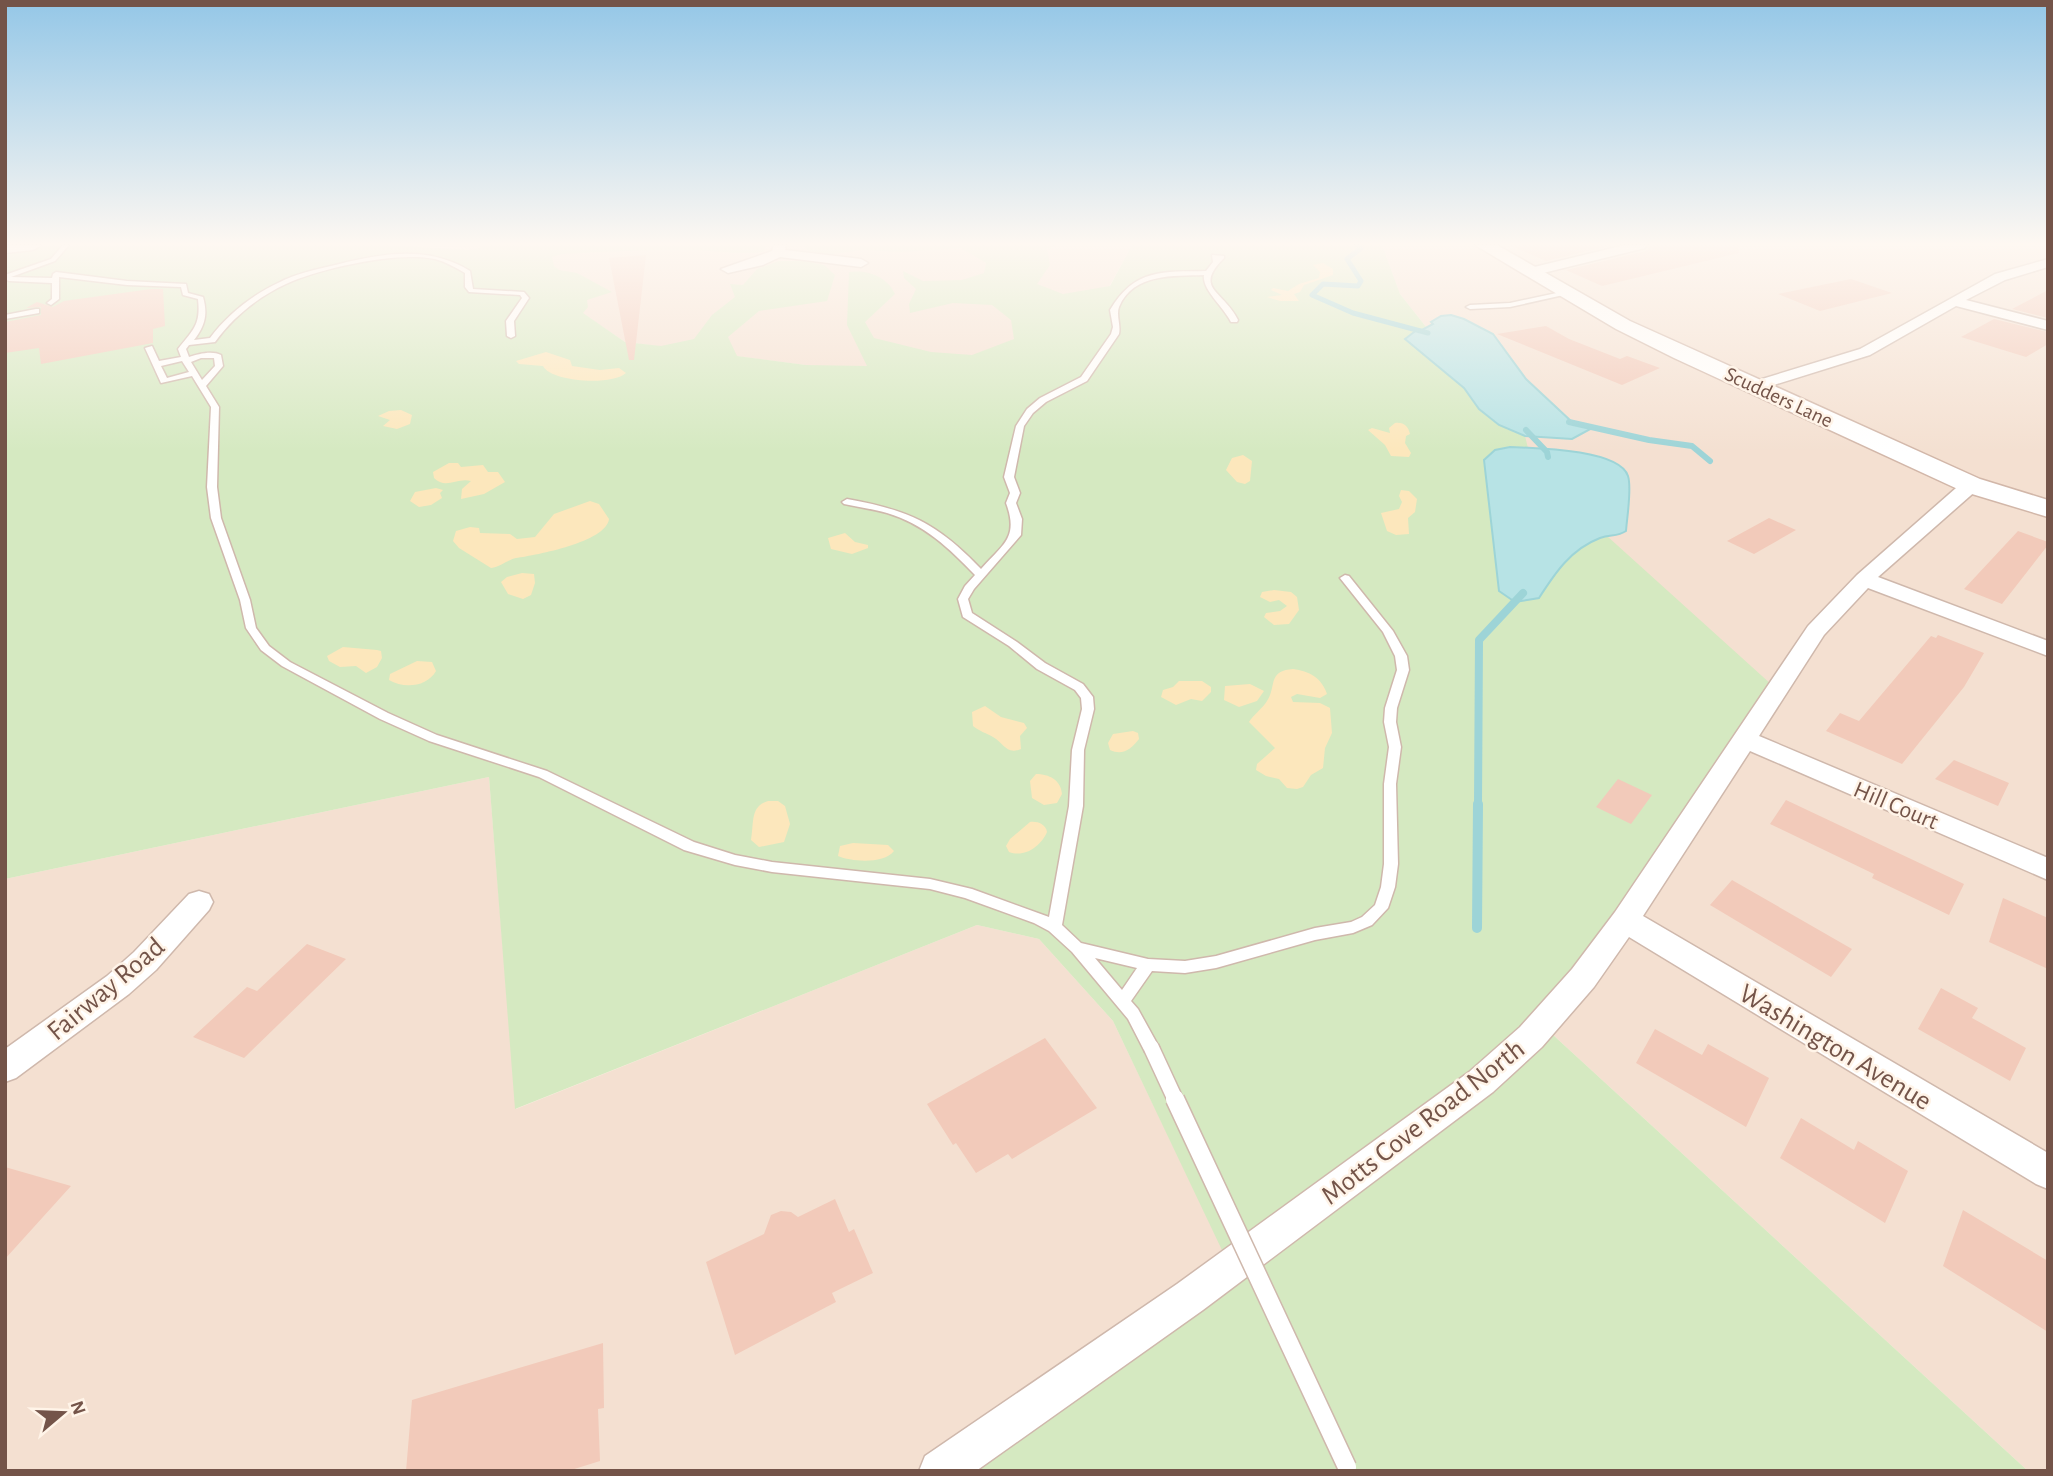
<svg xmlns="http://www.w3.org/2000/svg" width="2053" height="1476" font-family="'Alegreya Sans',sans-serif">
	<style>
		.residential { fill: #f4e0d1 }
		.green { fill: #d5e9c1 }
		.sand { fill: #fce7bc }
		.water { fill: #b7e3e5; stroke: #9dd4d7; stroke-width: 2 }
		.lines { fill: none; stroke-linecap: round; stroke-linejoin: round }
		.stream-far3 { stroke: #9dd4d7; stroke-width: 5 }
		.stream-far2 { stroke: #9dd4d7; stroke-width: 6 }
		.stream-far1 { stroke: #9dd4d7; stroke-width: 8 }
		.stream { stroke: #9dd4d7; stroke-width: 10 }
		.building { fill: #f2caba }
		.lane-casing { stroke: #cfb8ac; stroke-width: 3 }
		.street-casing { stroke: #cfb8ac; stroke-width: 3 }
		.secondary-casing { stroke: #d2b7a9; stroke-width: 3 }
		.lane { fill: #fff; fill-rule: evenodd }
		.street { fill: #fff; fill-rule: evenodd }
		.secondary { fill: #fff; fill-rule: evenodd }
		.lane-bridge-far1-casing { stroke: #cfb8ac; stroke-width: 18; stroke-linecap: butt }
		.lane-bridge-casing { stroke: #cfb8ac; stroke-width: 21; stroke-linecap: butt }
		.lane-bridge-far1 { stroke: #fff; stroke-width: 15 }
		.lane-bridge { stroke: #fff; stroke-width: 18 }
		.labels { text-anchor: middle; stroke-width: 5; stroke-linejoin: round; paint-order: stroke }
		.far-street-label { font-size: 21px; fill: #745449; stroke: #fff4e8 }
		.street-label { font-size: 24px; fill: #745449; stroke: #fff4e8 }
		.near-street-label { font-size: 28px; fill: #745449; stroke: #fff4e8 }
	</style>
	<rect width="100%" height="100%" fill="#fcefe2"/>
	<!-- residential -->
	<path class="residential" d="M 388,245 L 1132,245 L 1049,396 L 625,342 L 567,303 L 466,248 Z
		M 1382,245 L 2048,245 L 2048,1471 L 2028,1471 L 1540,1023 L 1555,489 L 1400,294 Z
		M 489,777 L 516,1109 L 977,925 L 1039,939 L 1113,1021 L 1231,1267 L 967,1471 L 5,1471 L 5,879 Z"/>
	<!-- green -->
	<path class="green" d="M 50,245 L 388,245 L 471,250 L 486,246 L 470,245 L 768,245 L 763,252 C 739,255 717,251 693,250 C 649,249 606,252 562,254 L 552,257 L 554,266 L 559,270 L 577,273 L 612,292 L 587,300 L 588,307 L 583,313 L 625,342 L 661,346 L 694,339 L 712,315 L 735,297 L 730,284 L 743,285 L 757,269 L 779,261 L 804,261 L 824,265 L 835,275 L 827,301 L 759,311 L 728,337 L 737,356 L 806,365 L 867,366 L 847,325 L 849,272 C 867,269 888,277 895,294 L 865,322 L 874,338 L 931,352 L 972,355 L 1014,339 L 1011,320 L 992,305 L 953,303 L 910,313 L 909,304 L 916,289 L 904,278 L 903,271 L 923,281 L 962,280 L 984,273 L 986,263 L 961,248 L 901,252 L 863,250 L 824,255 L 807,250 L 804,245 L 1058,245 L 1047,249 L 1050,265 L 1037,284 L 1063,294 L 1110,286 L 1132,245 L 1382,245 L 1400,294 L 1507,429 L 1525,436 L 1528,448 L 1523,448 L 1555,489 L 1772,685 L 1540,1023 L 2028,1471 L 967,1471 L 1230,1267 L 1113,1021 L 1039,939 L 977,925 L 515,1109 L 489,777 L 5,879 L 5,250 Z"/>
	<!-- sand -->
	<path class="sand" d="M 1323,263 L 1333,269 L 1333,275 L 1304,285 L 1300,292 L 1294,294 L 1299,301 L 1280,301 L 1267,297 L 1282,295 L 1271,290 L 1273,288 L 1288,291 L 1299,284 L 1319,278 L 1320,272 L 1313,265 Z
		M 546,352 L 570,360 L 572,366 L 600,370 L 619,368 L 626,373 C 612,386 551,382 543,366 L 519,364 L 516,361 Z
		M 401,410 L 412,415 L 410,424 L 397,429 L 383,426 L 390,420 L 378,416 L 389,411 Z
		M 1395,423 C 1404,422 1408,426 1410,434 L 1406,436 L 1405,443 L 1411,453 L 1409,457 L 1391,456 L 1385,445 L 1368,430 L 1372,428 L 1390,433 L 1389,428 Z
		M 1243,455 L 1252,461 L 1250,481 L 1245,484 L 1237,482 L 1226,470 L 1232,458 Z
		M 449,463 L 458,463 L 461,467 L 483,465 L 488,472 L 498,472 L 505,482 L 484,494 L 461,499 L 462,489 L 471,481 C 457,477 446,490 434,478 L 433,472 Z
		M 436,488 L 443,490 L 440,493 L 442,498 L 431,505 L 419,507 L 410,501 L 415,492 Z
		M 1401,490 L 1409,491 L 1417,499 L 1415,512 L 1408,518 L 1409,534 L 1396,535 L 1387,531 L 1381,513 L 1399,509 L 1402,502 L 1399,496 Z
		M 590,501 L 599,504 L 609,519 C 606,542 537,555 516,558 C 507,560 501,567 491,568 L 459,548 L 453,541 L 456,531 L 470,527 L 479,528 L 480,533 L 510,534 L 517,539 L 535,537 L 554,514 Z
		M 845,533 L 855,542 L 868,545 L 868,548 L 852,554 L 831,549 L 828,538 Z
		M 522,573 L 534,574 L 535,583 L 531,595 L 523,599 L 508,594 L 501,582 L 507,577 Z
		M 1274,590 L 1291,592 L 1297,597 L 1299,610 L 1289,624 L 1274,625 L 1264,617 L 1266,613 L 1280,611 L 1287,606 L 1279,600 L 1270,602 L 1260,597 L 1262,592 Z
		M 343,647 L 377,650 L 381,651 L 382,658 L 377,667 L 366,673 L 356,666 L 340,667 L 329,661 L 327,656 Z
		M 417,661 L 432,662 L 436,671 C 427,687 404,689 389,680 L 390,674 Z
		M 1293,669 C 1309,671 1322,678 1327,694 L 1320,698 L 1297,694 L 1291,697 L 1293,702 L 1320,703 L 1330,708 L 1332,733 L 1325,748 L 1323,768 L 1311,775 L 1303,787 L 1297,789 L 1287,788 L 1279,779 L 1266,776 L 1256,770 L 1257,764 L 1275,748 L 1249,722 C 1253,715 1262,709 1267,701 C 1277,686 1267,671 1293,669 Z
		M 1179,681 L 1202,681 L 1211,687 L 1211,692 L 1202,701 L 1191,699 L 1176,705 L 1161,697 L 1163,690 L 1173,687 Z
		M 1250,684 L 1264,691 L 1257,701 L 1239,707 L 1224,700 L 1225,686 Z
		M 985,706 L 1001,717 L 1024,723 L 1027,728 L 1020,736 L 1021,749 C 1006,755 1004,743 993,737 C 986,733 979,731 973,726 L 972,712 Z
		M 1133,731 L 1138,733 L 1139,739 C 1131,749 1123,756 1110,750 L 1108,743 L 1113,734 Z
		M 1036,774 C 1049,774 1061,780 1062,794 L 1057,803 L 1044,805 L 1032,798 L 1030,781 Z
		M 768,801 L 778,801 L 785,806 L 790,824 L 784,842 L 759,847 L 751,840 C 754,823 750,806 768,801 Z
		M 1030,822 C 1037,821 1046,824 1047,832 C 1041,846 1025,858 1009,852 L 1006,846 L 1010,839 Z
		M 853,843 L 888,845 L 894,851 C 884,864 852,862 838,856 L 840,846 Z"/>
	<!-- water -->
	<path class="water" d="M 1451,315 L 1464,319 L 1493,334 L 1526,379 L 1571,421 L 1594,427 L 1572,439 L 1525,436 L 1499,425 L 1479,409 L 1464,388 L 1405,339 L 1418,329 L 1422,330 L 1433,324 L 1431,322 L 1441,316 Z
		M 1510,447 C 1534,448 1619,449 1628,476 C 1632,488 1627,517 1626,531 C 1617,537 1610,534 1600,538 C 1571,549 1555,573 1539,598 L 1515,602 L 1499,591 L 1484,460 L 1495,450 Z"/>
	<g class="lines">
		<!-- stream-far3 -->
		<path class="stream-far3" d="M 1357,245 L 1361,248 L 1347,259 L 1361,281 L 1358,286 L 1323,284 L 1312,295 L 1353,313 L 1428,333"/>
		<!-- stream-far2 -->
		<path class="stream-far2" d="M 1569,422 L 1649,440 L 1692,446 L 1710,461
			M 1526,430 L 1547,452 L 1548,457"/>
		<!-- stream-far1 -->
		<path class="stream-far1" d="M 1478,805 L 1479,640 L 1523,593"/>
		<!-- stream -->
		<path class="stream" d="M 1477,928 L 1478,804"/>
	</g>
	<!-- building -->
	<path class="building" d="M 1509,245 L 1614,245 L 1546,261 Z
		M 1650,245 L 1738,245 L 1739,253 L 1602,286 L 1566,270 L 1646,251 Z
		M 646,255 L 634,360 L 629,360 L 609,258 Z
		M 1851,279 L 1892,293 L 1820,311 L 1778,294 Z
		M 151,289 L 163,289 L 165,326 L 153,329 L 153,343 L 41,364 L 39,348 L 5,353 L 5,322 L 41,315 L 41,307 L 26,308 L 37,302 L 53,307 L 64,301 Z
		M 2048,290 L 2048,318 L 2012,309 Z
		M 1994,319 L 2048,332 L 2048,344 L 2026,357 L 1961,337 Z
		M 1546,326 L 1569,339 L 1620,359 L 1627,356 L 1660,368 L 1622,385 L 1497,334 Z
		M 1769,518 L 1796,530 L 1754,554 L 1727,541 Z
		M 2018,531 L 2048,542 L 2048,545 L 2002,604 L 1964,589 Z
		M 1938,635 L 1984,653 L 1964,687 L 1902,764 L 1826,731 L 1840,713 L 1859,721 L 1931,636 L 1936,638 Z
		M 1954,760 L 2009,783 L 1998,806 L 1935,779 Z
		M 1618,779 L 1652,795 L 1631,824 L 1596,807 Z
		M 1786,800 L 1964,884 L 1949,915 L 1872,878 L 1874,874 L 1770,824 Z
		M 1732,880 L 1852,949 L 1831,977 L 1710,905 Z
		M 2003,898 L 2048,918 L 2048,969 L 1989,942 Z
		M 307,944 L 346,959 L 244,1058 L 193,1037 L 247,987 L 257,991 Z
		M 1941,988 L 1978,1008 L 1972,1018 L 2026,1048 L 2010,1081 L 1918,1029 Z
		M 1655,1029 L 1702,1055 L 1708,1044 L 1769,1078 L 1746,1127 L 1636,1063 Z
		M 1045,1038 L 1097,1108 L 1012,1159 L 1008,1154 L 976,1173 L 956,1143 L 953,1145 L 927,1104 Z
		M 1801,1118 L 1854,1150 L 1858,1141 L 1908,1171 L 1885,1223 L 1780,1158 Z
		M 5,1167 L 71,1186 L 5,1259 Z
		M 835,1199 L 849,1232 L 854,1229 L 873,1273 L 832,1293 L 836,1302 L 735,1355 L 706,1262 L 764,1234 L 771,1215 L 781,1211 L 791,1212 L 798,1217 Z
		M 1963,1210 L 2048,1261 L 2048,1332 L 1943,1266 Z
		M 603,1343 L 604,1408 L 598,1409 L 600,1461 L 568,1471 L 406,1471 L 412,1400 Z"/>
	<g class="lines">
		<defs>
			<path id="lane" d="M 63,245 L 69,245 L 55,261 L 11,277 L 52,278 L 53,274 L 56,272 L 127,281 L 186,284 L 188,293 L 203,297 C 208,314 205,326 194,340 L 210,338 C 228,314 252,295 280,282 C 295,274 314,270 331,266 C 378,254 427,244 470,271 L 473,289 L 524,292 L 529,298 L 514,321 L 515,336 L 511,338 L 507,336 L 506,321 L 522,298 L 520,295 L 469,292 L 465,287 L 465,273 C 455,267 446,262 435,259 C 399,251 320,268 286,284 C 258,297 233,317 215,342 L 189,345 L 186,349 L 189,357 C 198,354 212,350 221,355 L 223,366 L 206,386 L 219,407 L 217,487 L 221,518 L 250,600 L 256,628 L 269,646 L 290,662 L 388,713 L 437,735 L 547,771 L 694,842 L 735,855 L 772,862 L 930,879 L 972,889 L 1049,917 L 1069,806 L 1072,750 L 1082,709 L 1081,698 L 1075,690 L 1037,669 L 1009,646 L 963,617 L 958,599 L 965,586 L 975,575 C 949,548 924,524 887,513 C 873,509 858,507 844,504 L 842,502 L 847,499 C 909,510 937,523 981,569 C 1003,544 1019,538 1006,503 L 1010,493 L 1004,477 L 1016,426 L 1027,409 L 1040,398 L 1081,377 L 1111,334 L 1113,327 L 1110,310 C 1135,268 1163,272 1206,271 L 1213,262 L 1212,255 L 1224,256 L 1224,258 C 1193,289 1223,290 1238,320 L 1237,322 L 1231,322 C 1223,306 1202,290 1204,275 C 1174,276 1133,273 1119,307 C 1116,315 1121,325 1119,334 L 1087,381 L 1046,402 L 1033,413 L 1024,426 L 1014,477 L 1020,493 L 1016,503 L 1022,519 L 1021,535 L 974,589 L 968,599 L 972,613 L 1017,642 L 1045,663 L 1083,684 L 1093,697 L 1094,709 L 1084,750 L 1083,806 L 1062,925 L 1081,943 L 1148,959 L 1185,961 L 1216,956 L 1315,928 L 1351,922 L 1362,917 L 1375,905 L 1381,887 L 1384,864 L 1384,784 L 1389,747 L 1384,722 L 1385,708 L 1397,670 L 1395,656 L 1383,632 L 1340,578 L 1345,575 L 1349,576 L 1393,631 L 1407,656 L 1409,670 L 1397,708 L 1396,722 L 1401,747 L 1396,784 L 1398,864 L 1395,887 L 1388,908 L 1372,925 L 1353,933 L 1315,940 L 1216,968 L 1185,973 L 1152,971 L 1131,1001 L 1138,1009 L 1159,1047 L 1157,1052 L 1151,1054 L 1145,1052 L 1128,1019 L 1072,952 L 1049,931 L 1034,923 L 965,898 L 930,889 L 772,872 L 735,865 L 684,850 L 539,777 L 429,741 L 380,719 L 282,666 L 261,650 L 246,628 L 240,600 L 211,518 L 207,487 L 211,407 L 192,376 L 161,383 L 145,348 L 152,346 L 159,361 L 181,357 L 178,349 C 193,330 201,325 198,299 L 183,295 L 181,287 L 127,285 L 59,277 L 59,299 L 51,305 L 47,303 L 52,299 L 52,283 L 9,281 L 5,279 L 5,275 L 51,259 ZM 201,358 L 214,358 L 215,366 L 202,380 L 191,362 ZM 182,361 L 189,372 L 167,378 L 161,366 ZM 1095,958 L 1137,968 L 1122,990 Z
				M 1566,291 L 1569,293 L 1568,294 L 1510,307 L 1470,309 L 1466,307 L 1470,305 L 1510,303 Z
				M 36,309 L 39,309 L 39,313 L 5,319 L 5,315 Z"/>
			<path id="street" d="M 774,245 L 786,245 L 785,250 L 861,259 L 868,263 L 861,267 L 780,257 L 763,265 L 728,273 L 721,269 L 772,251 Z
				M 1625,245 L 1647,245 L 1645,248 L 1531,276 L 1524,272 L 1526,269 Z
				M 2048,259 L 2048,267 L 2005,280 L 1966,300 L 2048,321 L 2048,330 L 1956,306 L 1870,355 L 1761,389 L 1755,391 L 1747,386 L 1749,383 L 1860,349 L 1995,274 Z
				M 1971,479 L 1978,481 L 1980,485 L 1978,489 L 1878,577 L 2048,641 L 2048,656 L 1868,588 L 1824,635 L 1759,736 L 2048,858 L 2048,880 L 1750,751 L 1643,916 L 2048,1153 L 2048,1189 L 2036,1184 L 1629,937 L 1594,987 L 1542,1047 L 1493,1092 L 1203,1310 L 976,1471 L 919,1471 L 925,1456 L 1177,1284 L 1469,1072 L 1520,1027 L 1572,969 L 1615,912 L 1808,626 L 1857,575 L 1964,481 Z
				M 199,891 L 209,894 L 213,902 L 209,910 L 156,970 L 129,994 L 16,1078 L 5,1082 L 5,1049 L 107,976 L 134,952 L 189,894 Z"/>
			<path id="secondary" d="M 5,245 L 42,245 L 33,250 L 5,253 Z
				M 1475,245 L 1497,245 L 1630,321 L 1690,348 L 1980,479 L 2048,500 L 2048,517 L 1962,491 L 1674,358 L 1616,329 Z"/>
		</defs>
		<!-- lane casing -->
		<use href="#lane" class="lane-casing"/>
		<!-- street casing -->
		<use href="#street" class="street-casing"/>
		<!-- secondary casing -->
		<use href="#secondary" class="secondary-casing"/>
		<!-- lane -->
		<use href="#lane" class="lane"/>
		<!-- street -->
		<use href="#street" class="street"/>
		<!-- secondary -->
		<use href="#secondary" class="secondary"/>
		<defs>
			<path id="lane-bridge-far1" d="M 1151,1047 L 1176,1101"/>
			<path id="lane-bridge" d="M 1175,1099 L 1347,1467"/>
		</defs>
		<!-- lane-bridge-far1 casing -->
		<use href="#lane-bridge-far1" class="lane-bridge-far1-casing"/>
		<!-- lane-bridge casing -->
		<use href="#lane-bridge" class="lane-bridge-casing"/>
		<!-- lane-bridge-far1 -->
		<use href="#lane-bridge-far1" class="lane-bridge-far1"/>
		<!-- lane-bridge -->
		<use href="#lane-bridge" class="lane-bridge"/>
	</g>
	<!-- sky -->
	<linearGradient id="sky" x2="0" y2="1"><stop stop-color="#94c7e7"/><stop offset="0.54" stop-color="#fef8f2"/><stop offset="1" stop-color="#fef8f2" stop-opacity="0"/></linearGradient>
	<rect width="2053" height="452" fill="url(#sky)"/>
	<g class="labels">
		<!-- far-street labels -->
		<g class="far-street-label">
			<text transform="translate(1779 397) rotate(25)" y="7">Scudders Lane</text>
		</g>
		<!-- street labels -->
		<g class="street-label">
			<text transform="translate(1896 805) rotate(23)" y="8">Hill Court</text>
		</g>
		<!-- near-street labels -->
		<g class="near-street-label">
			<text transform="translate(105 988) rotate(-40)" y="10">Fairway Road</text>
			<text transform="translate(1836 1046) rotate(31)" y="10">Washington Avenue</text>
			<text transform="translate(1422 1121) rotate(-38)" y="10">Motts Cove Road North</text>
		</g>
	</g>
	<!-- border -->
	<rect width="2053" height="1476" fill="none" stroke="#745449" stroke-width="14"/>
	<!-- north arrow -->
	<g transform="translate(63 1413) rotate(71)" stroke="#fff4e8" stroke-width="5" paint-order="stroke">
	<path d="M0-5L12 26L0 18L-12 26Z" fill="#745449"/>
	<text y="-10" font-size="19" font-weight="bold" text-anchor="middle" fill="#745449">N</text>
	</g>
</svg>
